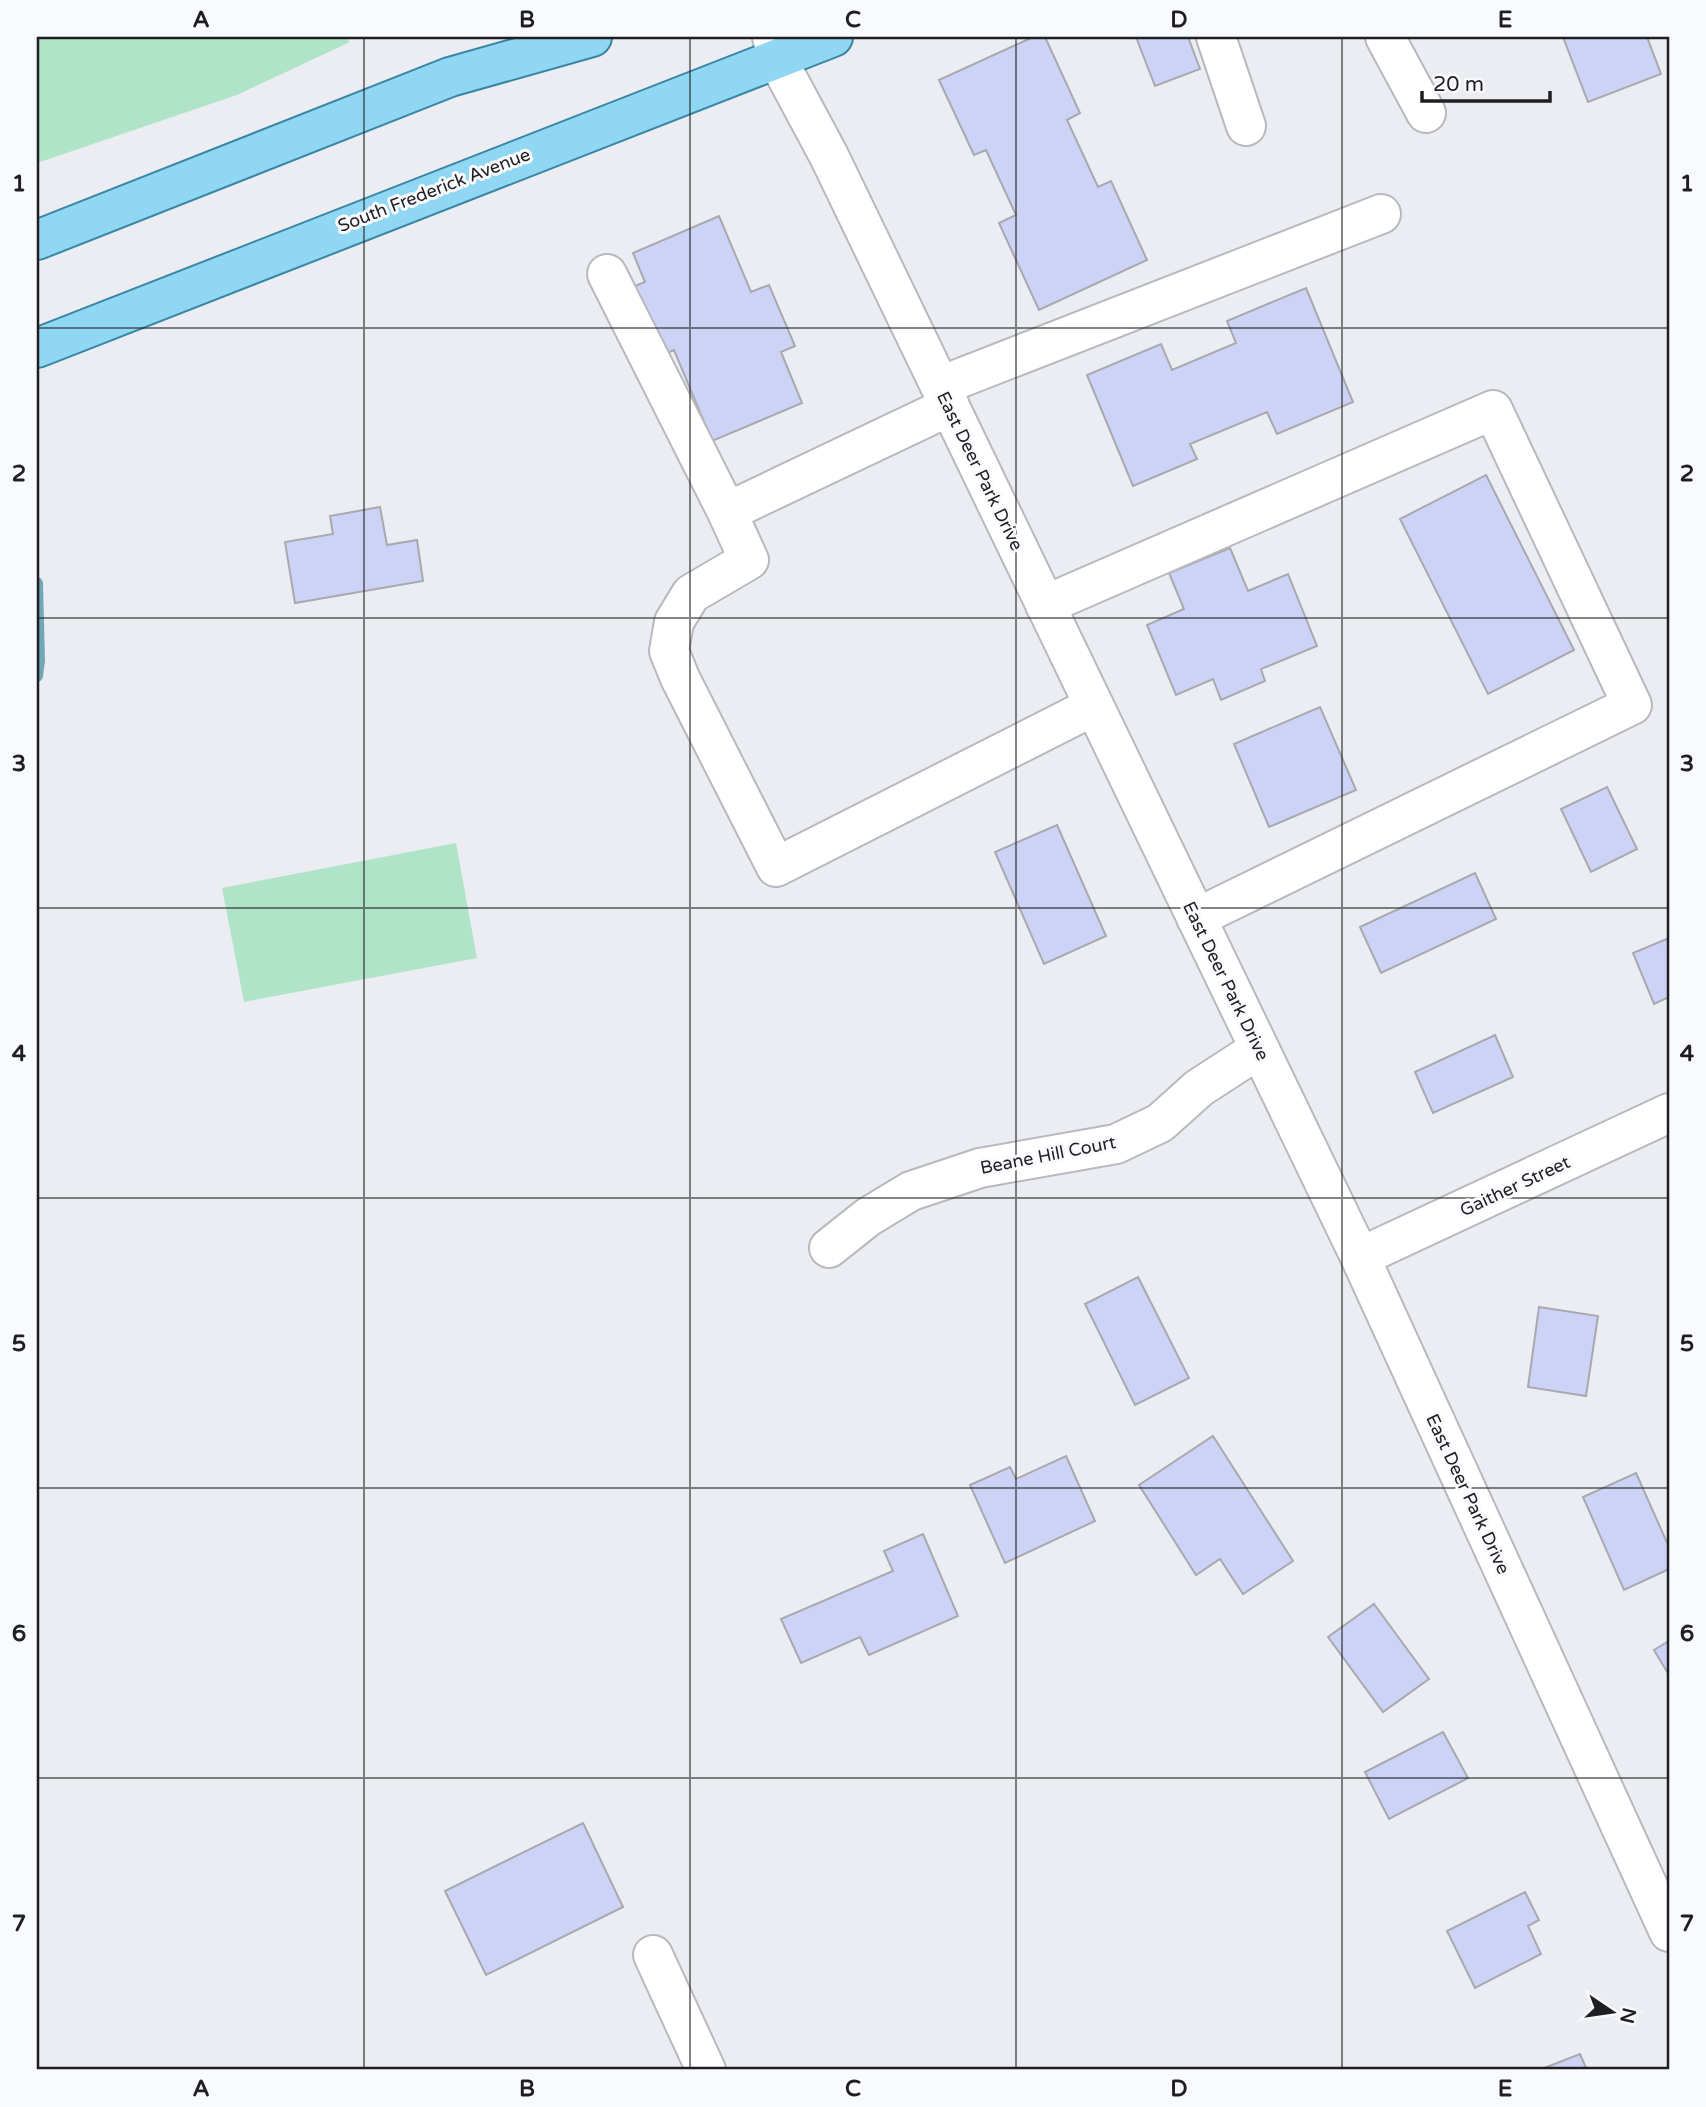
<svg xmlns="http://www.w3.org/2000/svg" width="1706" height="2107" font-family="'Varela Round',sans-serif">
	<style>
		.green { fill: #b0e4c8 }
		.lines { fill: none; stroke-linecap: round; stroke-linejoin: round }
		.stream { stroke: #71a7b7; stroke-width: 12 }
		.building { fill: #cdd3f6; stroke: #a8a9ae; stroke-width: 2 }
		.minor-casing { stroke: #b8b9be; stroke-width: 42 }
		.major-casing { stroke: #3885a4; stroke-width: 42 }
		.minor { stroke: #fff; stroke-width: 38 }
		.major { stroke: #90d7f3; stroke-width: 38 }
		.grid { fill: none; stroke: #1f1f21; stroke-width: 2; stroke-opacity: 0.55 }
		.labels { text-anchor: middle; stroke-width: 6; stroke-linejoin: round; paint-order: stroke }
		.street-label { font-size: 18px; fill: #1f1f21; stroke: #f9fafe }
		.neatline { fill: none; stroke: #1f1f21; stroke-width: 2.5 }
		.grid-label { font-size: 23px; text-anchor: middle; font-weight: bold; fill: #1f1f21 }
	</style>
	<rect width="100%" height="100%" fill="#ecedf2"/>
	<!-- green -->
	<path class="green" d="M 37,37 L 345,37 L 350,42 L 237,95 L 37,163 Z
		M 456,843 L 477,958 L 244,1002 L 222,888 Z"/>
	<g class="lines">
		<!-- stream -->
		<path class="stream" d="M 37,583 L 39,661 L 37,676"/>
	</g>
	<!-- building -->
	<path class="building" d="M 1033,37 L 1045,37 L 1080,113 L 1067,120 L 1098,187 L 1111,181 L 1147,260 L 1039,310 L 999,223 L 1016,215 L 986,150 L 974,155 L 939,80 Z
		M 1136,37 L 1188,37 L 1200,69 L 1155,86 Z
		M 1563,37 L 1647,37 L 1661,74 L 1588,102 Z
		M 719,216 L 751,292 L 769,285 L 795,346 L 781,352 L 802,403 L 712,441 L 674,350 L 654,359 L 625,290 L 645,282 L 633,253 Z
		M 1306,288 L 1353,402 L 1277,434 L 1267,412 L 1190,444 L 1197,459 L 1133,486 L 1087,375 L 1161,344 L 1172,370 L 1236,343 L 1227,321 Z
		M 1486,475 L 1574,650 L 1488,694 L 1400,519 Z
		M 380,507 L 387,545 L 417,540 L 423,581 L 295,603 L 285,542 L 333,534 L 330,516 Z
		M 1230,548 L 1248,591 L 1288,574 L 1317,646 L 1261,669 L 1265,681 L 1221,700 L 1213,679 L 1176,695 L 1147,625 L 1184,609 L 1169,573 Z
		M 1320,707 L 1356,790 L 1269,827 L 1234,744 Z
		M 1607,787 L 1637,849 L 1591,872 L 1561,809 Z
		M 1057,825 L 1106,936 L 1044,964 L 995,852 Z
		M 1475,873 L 1496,919 L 1381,973 L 1360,927 Z
		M 1669,938 L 1669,997 L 1654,1004 L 1633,953 Z
		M 1495,1035 L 1513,1077 L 1433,1113 L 1415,1072 Z
		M 1138,1277 L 1189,1378 L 1135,1405 L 1085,1304 Z
		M 1539,1307 L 1598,1316 L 1586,1396 L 1528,1387 Z
		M 1213,1436 L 1293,1561 L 1243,1594 L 1220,1559 L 1196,1575 L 1139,1485 Z
		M 1066,1456 L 1095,1521 L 1005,1563 L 970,1485 L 1010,1467 L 1016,1479 Z
		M 1636,1473 L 1669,1547 L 1669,1569 L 1624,1590 L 1583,1497 Z
		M 923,1534 L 958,1616 L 869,1655 L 860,1637 L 801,1663 L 781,1619 L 893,1571 L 884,1551 Z
		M 1374,1604 L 1429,1679 L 1383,1712 L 1328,1637 Z
		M 1669,1641 L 1669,1675 L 1654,1650 Z
		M 1443,1732 L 1468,1778 L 1389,1819 L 1365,1772 Z
		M 583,1823 L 623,1907 L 486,1975 L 445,1891 Z
		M 1525,1892 L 1539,1920 L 1528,1926 L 1541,1954 L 1475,1988 L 1447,1931 Z
		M 1580,2054 L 1587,2070 L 1539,2070 Z"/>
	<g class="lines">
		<defs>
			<path id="minor" d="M 772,37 L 777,59 L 829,156 L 1360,1257 L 1669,1932
				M 1216,37 L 1246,126
				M 1385,37 L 1426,113
				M 607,274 L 727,512
				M 940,386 L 1381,214
				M 950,406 L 727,512 L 749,560 L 691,594 L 674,622 L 669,651 L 680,678 L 776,867 L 1094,706
				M 1045,605 L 1493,410 L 1632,705 L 1196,918
				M 829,1248 L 868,1217 L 911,1191 L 980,1168 L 1116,1144 L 1160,1123 L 1199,1088 L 1259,1049
				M 1360,1257 L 1669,1113
				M 653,1955 L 706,2070"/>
			<path id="major" d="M 37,240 L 450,77 L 592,37
				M 37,348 L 833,37"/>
		</defs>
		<!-- minor casing -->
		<use href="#minor" class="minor-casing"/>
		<!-- major casing -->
		<use href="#major" class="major-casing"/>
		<!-- minor -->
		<use href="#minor" class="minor"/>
		<!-- major -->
		<use href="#major" class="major"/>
	</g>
	<!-- grid -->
	<path class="grid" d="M 364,37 L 364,2070M 690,37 L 690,2070M 1016,37 L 1016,2070M 1342,37 L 1342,2070M 37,328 L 1669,328M 37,618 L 1669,618M 37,908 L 1669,908M 37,1198 L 1669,1198M 37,1488 L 1669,1488M 37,1778 L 1669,1778"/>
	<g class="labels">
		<!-- street labels -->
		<g class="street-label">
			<text transform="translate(434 190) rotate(-21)" y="6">South Frederick Avenue</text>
			<text transform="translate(980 471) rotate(64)" y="6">East Deer Park Drive</text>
			<text transform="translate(1226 981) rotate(64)" y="6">East Deer Park Drive</text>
			<text transform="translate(1048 1155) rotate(-11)" y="6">Beane Hill Court</text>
			<text transform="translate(1515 1186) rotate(-25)" y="6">Gaither Street</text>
			<text transform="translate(1468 1494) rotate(65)" y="6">East Deer Park Drive</text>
		</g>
	</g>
	<!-- border -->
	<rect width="1706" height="2107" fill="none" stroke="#f9fafe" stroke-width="77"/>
	<!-- north arrow -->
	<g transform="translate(1612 2012) rotate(103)" stroke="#f9fafe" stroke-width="5" paint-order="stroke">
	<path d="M0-5L12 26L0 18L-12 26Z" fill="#1f1f21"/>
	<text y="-10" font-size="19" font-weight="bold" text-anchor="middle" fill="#1f1f21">N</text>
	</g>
	<!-- scale -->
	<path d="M1422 91v10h128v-10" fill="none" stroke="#1f1f21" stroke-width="3.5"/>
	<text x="1433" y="91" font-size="21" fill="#1f1f21" stroke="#f9fafe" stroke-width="5" paint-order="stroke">20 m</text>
	<rect x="38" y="38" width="1630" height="2030" class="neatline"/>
	<g class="grid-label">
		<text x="201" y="27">A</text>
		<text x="527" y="27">B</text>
		<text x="853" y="27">C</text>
		<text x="1179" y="27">D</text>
		<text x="1505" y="27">E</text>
		<text x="19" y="191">1</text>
		<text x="1687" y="191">1</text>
		<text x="19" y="481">2</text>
		<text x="1687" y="481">2</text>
		<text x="19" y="771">3</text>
		<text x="1687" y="771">3</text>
		<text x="19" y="1061">4</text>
		<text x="1687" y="1061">4</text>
		<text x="19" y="1351">5</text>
		<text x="1687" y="1351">5</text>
		<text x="19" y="1641">6</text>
		<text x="1687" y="1641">6</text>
		<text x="19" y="1931">7</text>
		<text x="1687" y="1931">7</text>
		<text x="201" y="2096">A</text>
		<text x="527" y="2096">B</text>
		<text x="853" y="2096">C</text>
		<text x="1179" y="2096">D</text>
		<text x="1505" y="2096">E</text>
	</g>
</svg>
